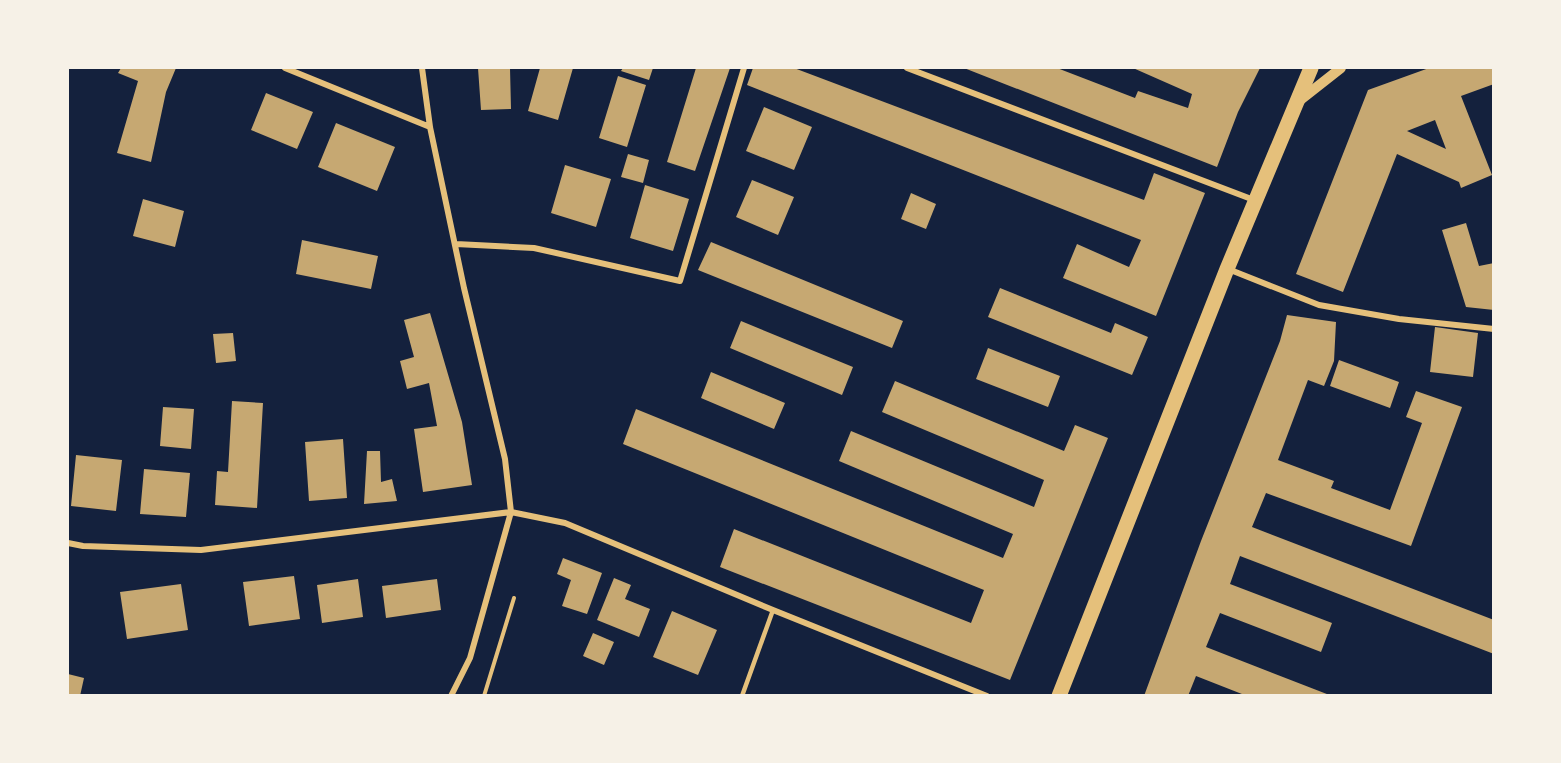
<svg xmlns="http://www.w3.org/2000/svg" width="1561" height="763" font-family="'Noto Sans',sans-serif">
	<style>
		.building { fill: #c6a872; fill-rule: evenodd }
		.lines { fill: none; stroke-linecap: round; stroke-linejoin: round }
		.path { stroke: #e5c07b; stroke-width: 4 }
		.service { stroke: #e5c07b; stroke-width: 4.5 }
		.minor { stroke: #e5c07b; stroke-width: 6 }
		.tertiary { stroke: #e5c07b; stroke-width: 10 }
		.primary { stroke: #e5c07b; stroke-width: 15 }
	</style>
	<rect width="100%" height="100%" fill="#14213d"/>
	<!-- building -->
	<path class="building" d="M 121,68 L 176,68 L 166,92 L 151,162 L 117,153 L 138,81 L 118,73 Z
		M 478,68 L 510,68 L 511,109 L 481,110 Z
		M 540,68 L 573,68 L 558,120 L 528,111 Z
		M 623,68 L 653,68 L 649,80 L 621,71 Z
		M 696,68 L 730,68 L 695,171 L 667,162 Z
		M 753,68 L 794,68 L 1144,200 L 1154,173 L 1205,193 L 1156,316 L 1063,278 L 1077,244 L 1129,267 L 1141,240 L 747,85 Z
		M 964,68 L 1057,68 L 1135,98 L 1138,91 L 1188,108 L 1192,94 L 1133,68 L 1260,68 L 1238,112 L 1217,167 Z
		M 1429,68 L 1494,68 L 1494,84 L 1461,96 L 1492,175 L 1461,188 L 1459,182 L 1397,154 L 1343,292 L 1296,274 L 1368,90 ZM 1435,120 L 1446,149 L 1407,131 Z
		M 618,76 L 646,85 L 627,147 L 599,138 Z
		M 266,93 L 313,112 L 297,149 L 251,130 Z
		M 764,107 L 812,127 L 794,170 L 746,151 Z
		M 336,123 L 395,147 L 377,191 L 318,167 Z
		M 628,154 L 649,160 L 643,183 L 621,177 Z
		M 565,165 L 611,179 L 596,227 L 551,213 Z
		M 752,180 L 794,197 L 778,235 L 736,217 Z
		M 645,185 L 689,199 L 673,251 L 630,238 Z
		M 911,193 L 936,204 L 926,229 L 901,219 Z
		M 143,199 L 184,211 L 175,247 L 133,236 Z
		M 1466,223 L 1479,266 L 1494,263 L 1494,310 L 1466,307 L 1442,230 Z
		M 302,240 L 378,256 L 371,289 L 296,274 Z
		M 711,242 L 903,321 L 892,348 L 698,270 Z
		M 1000,288 L 1111,333 L 1115,323 L 1148,337 L 1132,375 L 988,317 Z
		M 430,313 L 462,422 L 472,485 L 423,492 L 414,429 L 437,426 L 429,383 L 407,389 L 400,361 L 414,357 L 404,320 Z
		M 1287,315 L 1336,322 L 1334,361 L 1324,386 L 1308,380 L 1278,460 L 1334,481 L 1331,488 L 1390,510 L 1422,423 L 1406,417 L 1416,391 L 1462,407 L 1411,546 L 1266,493 L 1252,527 L 1494,620 L 1494,654 L 1240,556 L 1230,584 L 1332,623 L 1321,652 L 1220,613 L 1206,647 L 1332,696 L 1247,696 L 1196,676 L 1188,696 L 1144,696 L 1201,541 L 1280,341 Z
		M 741,321 L 853,367 L 842,395 L 730,348 Z
		M 1435,327 L 1478,333 L 1473,377 L 1430,372 Z
		M 233,333 L 236,361 L 216,363 L 213,334 Z
		M 988,348 L 1060,376 L 1048,407 L 976,379 Z
		M 1339,360 L 1399,382 L 1390,408 L 1330,386 Z
		M 711,372 L 785,403 L 774,429 L 701,398 Z
		M 895,381 L 1064,451 L 1075,425 L 1108,438 L 1010,680 L 720,567 L 734,529 L 971,623 L 984,590 L 623,444 L 636,409 L 1003,558 L 1013,534 L 839,461 L 851,431 L 1034,507 L 1044,480 L 882,412 Z
		M 232,401 L 263,403 L 257,508 L 215,505 L 217,471 L 228,472 Z
		M 163,407 L 194,409 L 191,449 L 160,446 Z
		M 343,439 L 347,498 L 309,501 L 305,442 Z
		M 367,451 L 380,451 L 381,482 L 392,479 L 397,501 L 364,504 Z
		M 76,455 L 122,460 L 116,511 L 71,506 Z
		M 144,469 L 190,473 L 186,517 L 140,514 Z
		M 563,558 L 602,573 L 587,614 L 562,606 L 571,580 L 557,574 Z
		M 294,576 L 300,619 L 249,626 L 243,582 Z
		M 614,578 L 631,585 L 625,599 L 650,609 L 639,637 L 597,620 Z
		M 358,579 L 363,617 L 322,623 L 317,585 Z
		M 437,579 L 441,610 L 386,618 L 382,586 Z
		M 181,584 L 188,630 L 127,639 L 120,592 Z
		M 672,611 L 717,630 L 698,675 L 653,657 Z
		M 593,633 L 614,642 L 604,665 L 583,656 Z
		M 68,674 L 84,678 L 80,696 L 68,696 Z"/>
	<g class="lines">
		<!-- path -->
		<path class="path" d="M 484,696 L 514,598"/>
		<!-- service -->
		<path class="service" d="M 742,696 L 773,610"/>
		<!-- minor -->
		<path class="minor" d="M 285,68 L 430,127
			M 422,68 L 430,127 L 464,288 L 505,459 L 511,512 L 470,658 L 451,696
			M 907,68 L 1254,200
			M 456,244 L 534,248 L 680,281 L 744,68
			M 1228,269 L 1319,305 L 1399,319 L 1494,329
			M 68,543 L 83,546 L 201,550 L 511,512 L 565,523 L 773,610 L 987,696"/>
		<!-- tertiary -->
		<path class="tertiary" d="M 1299,101 L 1341,68"/>
		<!-- primary -->
		<path class="primary" d="M 1059,696 L 1227,269 L 1311,68"/>
	</g>
	<!-- border -->
	<rect width="1561" height="763" fill="none" stroke="#f6f1e7" stroke-width="138"/>
</svg>
